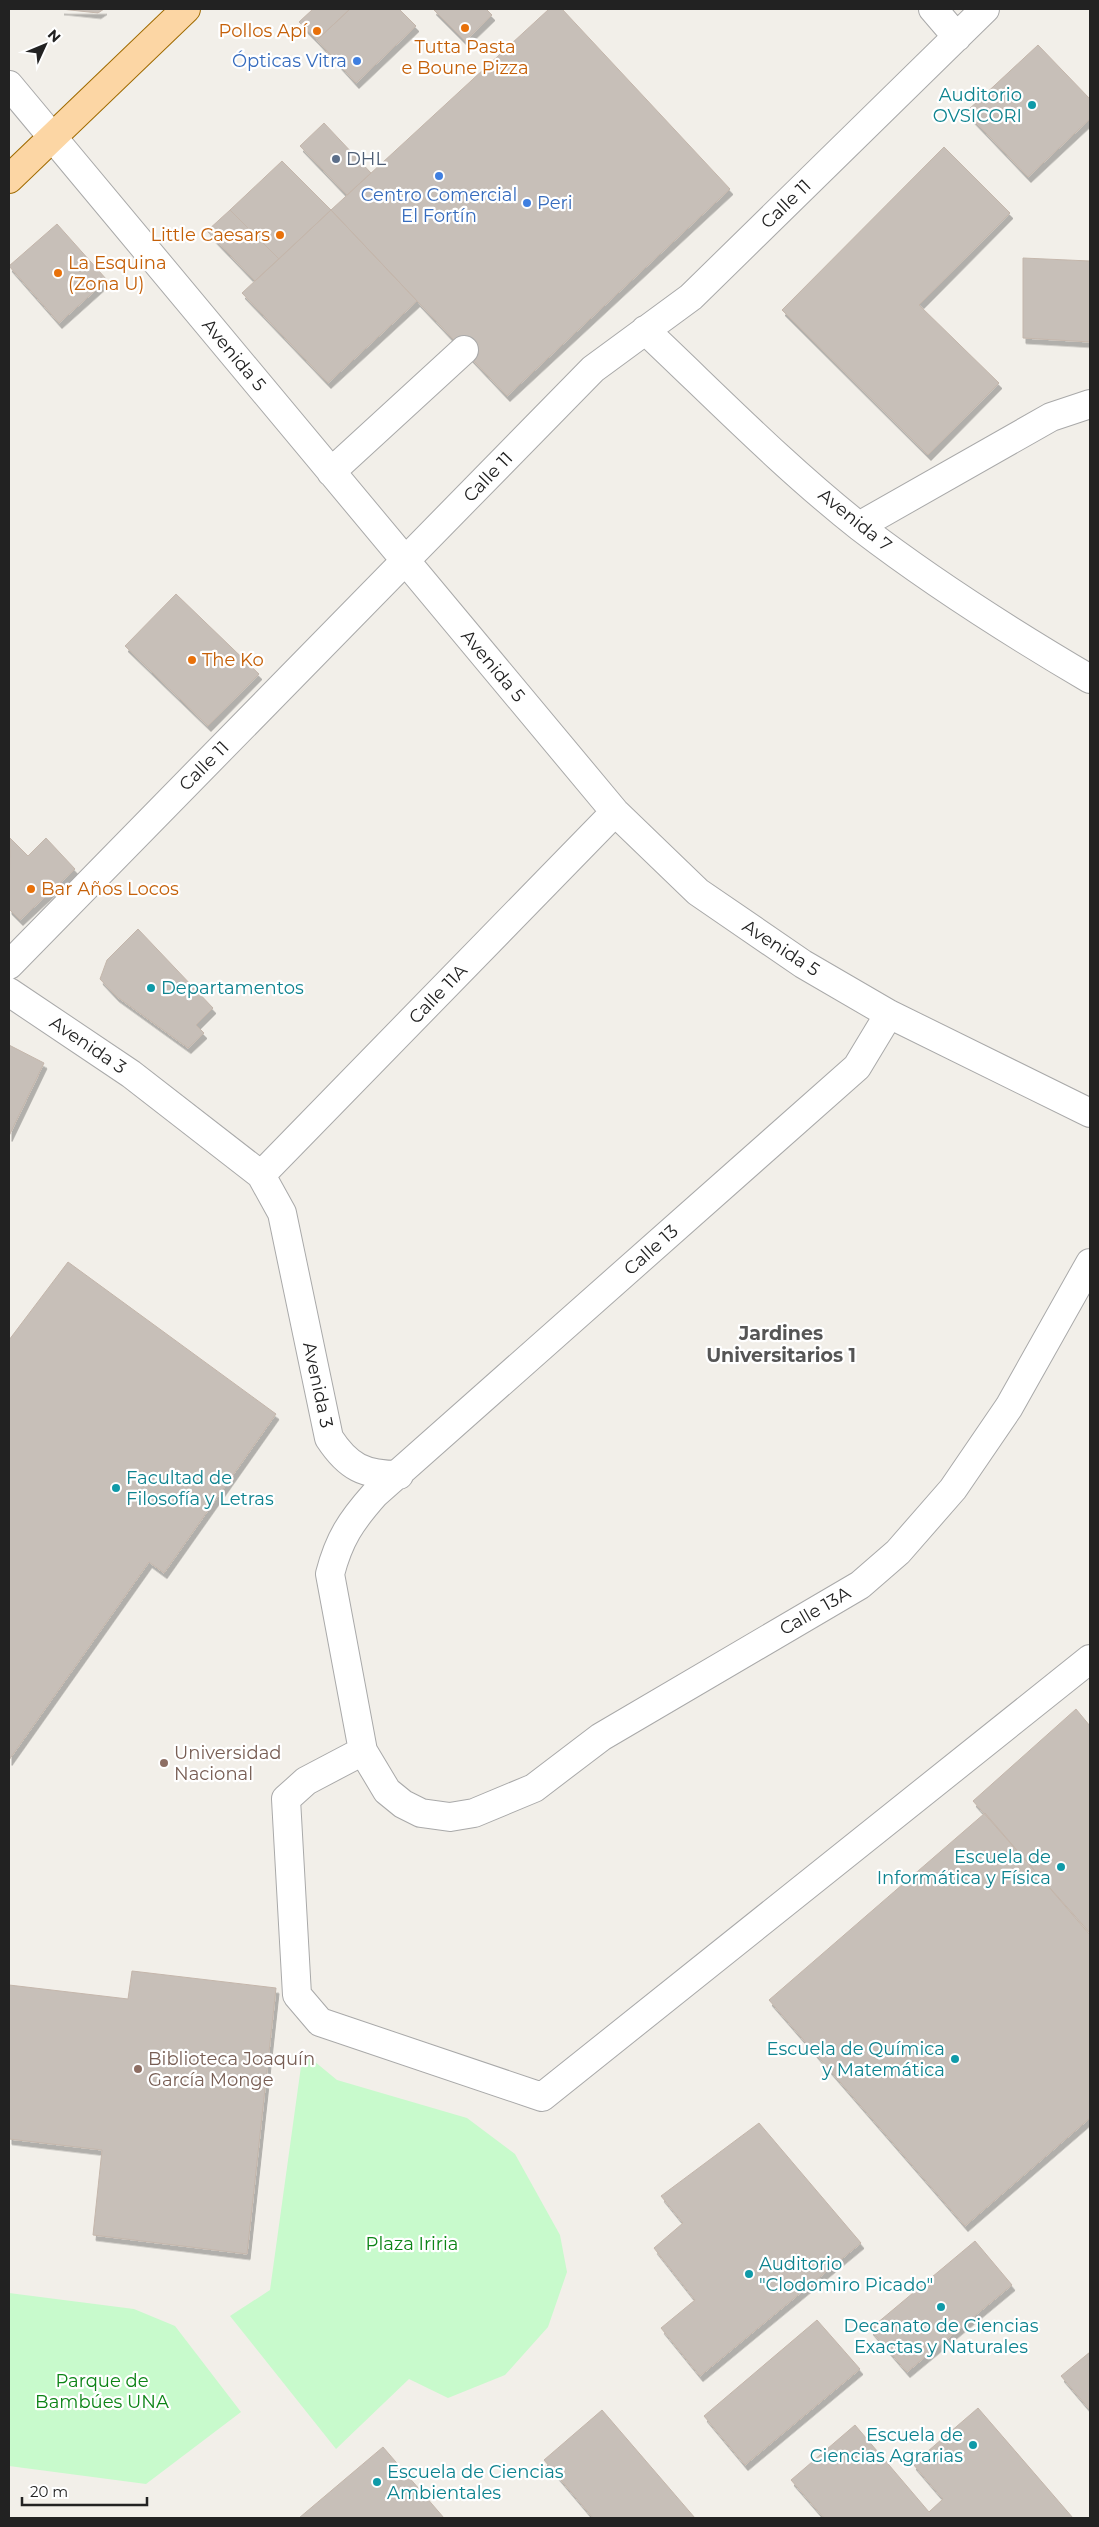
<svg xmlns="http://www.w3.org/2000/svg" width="1099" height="2527" font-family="Montserrat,sans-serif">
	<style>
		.park { fill: #c8facc }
		.building { fill: #c7bfb8; stroke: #c4b6ab; filter: url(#shadow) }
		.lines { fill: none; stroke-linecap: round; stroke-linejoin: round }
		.minor-casing { stroke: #a9a9a9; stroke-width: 30 }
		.major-casing { stroke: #a06b00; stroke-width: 30 }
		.minor { stroke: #fff; stroke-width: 28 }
		.major { stroke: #fcd6a4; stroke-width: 28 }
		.food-dot { fill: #e8710a; stroke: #fff; stroke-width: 2 }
		.shop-dot { fill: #3f7fe0; stroke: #fff; stroke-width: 2 }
		.culture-dot { fill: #0f9aa8; stroke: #fff; stroke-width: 2 }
		.service-dot { fill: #5c6f8a; stroke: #fff; stroke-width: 2 }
		.education-dot { fill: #8d6e63; stroke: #fff; stroke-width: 2 }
		.labels { text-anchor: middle; stroke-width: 4.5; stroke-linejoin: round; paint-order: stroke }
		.food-label { font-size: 18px; fill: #c56008; stroke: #fff; text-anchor: start }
		.shop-label { font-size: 18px; fill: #366cbe; stroke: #fff; text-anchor: end }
		.culture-label { font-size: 18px; fill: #0d838f; stroke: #fff; text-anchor: end }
		.service-label { font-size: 18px; fill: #4e5e75; stroke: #fff; text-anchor: start }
		.street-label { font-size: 18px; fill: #222; stroke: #fff }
		.education-label { font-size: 18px; fill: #785e54; stroke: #fff; text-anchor: start }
		.park-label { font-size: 18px; fill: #0c8416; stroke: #fff }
		.neighbourhood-label { font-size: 19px; font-weight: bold; fill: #555; stroke: #fff }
	</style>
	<defs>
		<filter id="shadow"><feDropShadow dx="3" dy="5.5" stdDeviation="0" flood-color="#0004"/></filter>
	</defs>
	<rect width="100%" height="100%" fill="#f2efe9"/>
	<!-- park -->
	<path class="park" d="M 303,2052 L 337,2080 L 467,2118 L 515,2154 L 560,2235 L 567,2272 L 548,2327 L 505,2375 L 448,2398 L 409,2379 L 336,2449 L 230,2316 L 270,2290 Z
		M 9,2293 L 134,2309 L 175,2326 L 241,2412 L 146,2484 L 9,2466 Z"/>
	<!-- building -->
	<path class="building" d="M 61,9 L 104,9 L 98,13 Z
		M 313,9 L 350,9 L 317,40 L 299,22 Z
		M 350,9 L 399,9 L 416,26 L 356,83 L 317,40 Z
		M 433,9 L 486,9 L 492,15 L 465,41 Z
		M 549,9 L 562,9 L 730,189 L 507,396 L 331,210 Z
		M 1038,45 L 1090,99 L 1090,119 L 1028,177 L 966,112 Z
		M 324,123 L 371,173 L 347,195 L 300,146 Z
		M 944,147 L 1010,213 L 919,305 L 999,383 L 928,455 L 782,310 Z
		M 282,161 L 331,210 L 279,259 L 230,210 Z
		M 230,210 L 279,259 L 255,281 L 207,231 Z
		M 331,210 L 417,301 L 328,383 L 242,293 Z
		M 57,224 L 107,280 L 59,323 L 9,266 Z
		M 1023,258 L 1090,261 L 1090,342 L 1023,338 Z
		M 176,594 L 259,674 L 208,726 L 125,646 Z
		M 10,838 L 28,856 L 46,838 L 75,869 L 20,920 L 9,909 Z
		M 138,929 L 213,1008 L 196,1025 L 204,1033 L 188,1048 L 116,996 L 100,979 L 107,960 Z
		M 9,1045 L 44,1063 L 9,1136 Z
		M 68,1262 L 276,1414 L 164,1573 L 149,1562 L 9,1760 L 9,1340 Z
		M 1076,1709 L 1090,1726 L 1090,1933 L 973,1801 Z
		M 985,1813 L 1090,1935 L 1090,2118 L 965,2226 L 769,2000 Z
		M 132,1971 L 276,1988 L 247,2254 L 93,2235 L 102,2150 L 9,2139 L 9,1985 L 128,1999 Z
		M 759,2123 L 861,2243 L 700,2376 L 661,2328 L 695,2300 L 654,2248 L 683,2223 L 661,2196 Z
		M 975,2241 L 1012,2285 L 907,2372 L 870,2329 Z
		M 817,2320 L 860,2369 L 745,2465 L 704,2416 Z
		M 1090,2352 L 1090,2410 L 1061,2376 Z
		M 978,2408 L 1073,2518 L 824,2518 L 791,2480 L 855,2425 L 929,2512 L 943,2499 L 913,2464 Z
		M 602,2410 L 695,2518 L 593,2518 L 544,2460 Z
		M 383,2447 L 444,2518 L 299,2518 Z"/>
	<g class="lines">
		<defs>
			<path id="minor" d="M 933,9 L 957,37
				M 9,85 L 615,812 L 698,892 L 803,964 L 889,1014 L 1090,1113
				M 645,330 C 715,396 784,467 860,527 C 933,583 1010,632 1090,679
				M 331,472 L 464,350
				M 859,526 L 1051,417 L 1090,404
				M 9,965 L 593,369 L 691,297 L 985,9
				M 9,992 L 131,1074 L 261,1175 L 282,1213 L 329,1438 C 348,1467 364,1475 399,1475
				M 889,1014 L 857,1067 L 375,1494 C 351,1521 339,1539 330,1574 L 363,1751 L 387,1791 L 403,1804 L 421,1813 L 450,1817 L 474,1813 L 534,1788 L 601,1737 L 860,1585 L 898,1552 L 953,1489 L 1009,1407 L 1090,1263
				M 261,1175 L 615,812
				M 363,1751 L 306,1781 L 286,1799 L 297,1995 L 320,2022 L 542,2097 L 1090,1659"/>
			<path id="major" d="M 9,179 L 186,9"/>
		</defs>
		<!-- minor casing -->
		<use href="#minor" class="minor-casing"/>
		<!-- major casing -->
		<use href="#major" class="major-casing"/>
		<!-- minor -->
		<use href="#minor" class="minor"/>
		<!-- major -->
		<use href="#major" class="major"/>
	</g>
	<!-- markers -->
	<g class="food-dot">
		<circle cx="465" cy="28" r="5"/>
		<circle cx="317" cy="31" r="5"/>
		<circle cx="280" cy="235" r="5"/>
		<circle cx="58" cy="273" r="5"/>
		<circle cx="192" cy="660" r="5"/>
		<circle cx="31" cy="889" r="5"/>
	</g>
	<g class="shop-dot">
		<circle cx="357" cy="61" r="5"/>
		<circle cx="439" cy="176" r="5"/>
		<circle cx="527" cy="203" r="5"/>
	</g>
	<g class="culture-dot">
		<circle cx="1032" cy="105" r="5"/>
		<circle cx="151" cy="988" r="5"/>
		<circle cx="116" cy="1488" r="5"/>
		<circle cx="1061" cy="1867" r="5"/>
		<circle cx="955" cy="2059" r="5"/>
		<circle cx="749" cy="2274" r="5"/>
		<circle cx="941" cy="2307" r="5"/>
		<circle cx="973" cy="2445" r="5"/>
		<circle cx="377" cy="2482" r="5"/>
	</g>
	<circle class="service-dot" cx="336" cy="159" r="5"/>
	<g class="education-dot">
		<circle cx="164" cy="1763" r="5"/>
		<circle cx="138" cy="2069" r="5"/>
	</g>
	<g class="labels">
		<!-- food labels -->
		<g class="food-label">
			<text x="307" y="37" text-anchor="end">Pollos Apí</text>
			<text x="465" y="53" text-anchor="middle">Tutta Pasta<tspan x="465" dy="21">e Boune Pizza</tspan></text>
			<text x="270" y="241" text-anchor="end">Little Caesars</text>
			<text x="68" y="269">La Esquina<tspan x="68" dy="21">(Zona U)</tspan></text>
			<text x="202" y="666">The Ko</text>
			<text x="41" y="895">Bar Años Locos</text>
		</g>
		<!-- shop labels -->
		<g class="shop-label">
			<text x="347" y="67">Ópticas Vitra</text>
			<text x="439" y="201" text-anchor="middle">Centro Comercial<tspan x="439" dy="21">El Fortín</tspan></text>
			<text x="537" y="209" text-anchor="start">Peri</text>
		</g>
		<!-- culture labels -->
		<g class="culture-label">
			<text x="1022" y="101">Auditorio<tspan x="1022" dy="21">OVSICORI</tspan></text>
			<text x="161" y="994" text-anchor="start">Departamentos</text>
			<text x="126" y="1484" text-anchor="start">Facultad de<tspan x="126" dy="21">Filosofía y Letras</tspan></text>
			<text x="1051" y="1863">Escuela de<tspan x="1051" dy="21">Informática y Física</tspan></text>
			<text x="945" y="2055">Escuela de Química<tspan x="945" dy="21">y Matemática</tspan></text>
			<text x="759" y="2270" text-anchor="start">Auditorio<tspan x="759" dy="21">"Clodomiro Picado"</tspan></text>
			<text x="941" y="2332" text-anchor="middle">Decanato de Ciencias<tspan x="941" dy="21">Exactas y Naturales</tspan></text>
			<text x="963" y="2441">Escuela de<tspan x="963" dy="21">Ciencias Agrarias</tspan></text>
			<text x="387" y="2478" text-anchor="start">Escuela de Ciencias<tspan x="387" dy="21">Ambientales</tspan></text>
		</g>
		<!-- service labels -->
		<g class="service-label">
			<text x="346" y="165">DHL</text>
		</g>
		<!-- street labels -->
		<g class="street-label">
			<text transform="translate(786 204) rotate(-44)" y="6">Calle 11</text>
			<text transform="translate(234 355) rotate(50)" y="6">Avenida 5</text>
			<text transform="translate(488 477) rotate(-46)" y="6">Calle 11</text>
			<text transform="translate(855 520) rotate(39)" y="6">Avenida 7</text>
			<text transform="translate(493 666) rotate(50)" y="6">Avenida 5</text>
			<text transform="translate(204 766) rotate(-45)" y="6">Calle 11</text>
			<text transform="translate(781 948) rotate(33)" y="6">Avenida 5</text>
			<text transform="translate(438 994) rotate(-46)" y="6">Calle 11A</text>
			<text transform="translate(88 1045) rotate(34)" y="6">Avenida 3</text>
			<text transform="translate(651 1250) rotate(-42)" y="6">Calle 13</text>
			<text transform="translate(318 1385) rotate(78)" y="6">Avenida 3</text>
			<text transform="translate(815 1611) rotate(-30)" y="6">Calle 13A</text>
		</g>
		<!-- education labels -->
		<g class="education-label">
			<text x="174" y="1759">Universidad<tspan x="174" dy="21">Nacional</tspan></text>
			<text x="148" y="2065">Biblioteca Joaquín<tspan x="148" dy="21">García Monge</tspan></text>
		</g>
		<!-- park labels -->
		<g class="park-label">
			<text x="412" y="2250">Plaza Iriria</text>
			<text x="102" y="2387">Parque de<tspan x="102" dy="21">Bambúes UNA</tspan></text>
		</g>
		<!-- neighbourhood labels -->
		<g class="neighbourhood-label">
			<text x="781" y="1340">Jardines<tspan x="781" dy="22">Universitarios 1</tspan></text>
		</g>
	</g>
	<!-- border -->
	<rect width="1099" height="2527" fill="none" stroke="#222222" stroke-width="20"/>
	<!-- north arrow -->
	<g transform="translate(45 45) rotate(46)" stroke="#ffffff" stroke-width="4" paint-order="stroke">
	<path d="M0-4L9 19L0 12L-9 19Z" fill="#222222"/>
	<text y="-8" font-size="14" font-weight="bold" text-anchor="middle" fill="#222222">N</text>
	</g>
	<!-- scale -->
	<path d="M22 2497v8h125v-8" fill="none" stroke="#222222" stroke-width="2.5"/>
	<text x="30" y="2497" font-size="15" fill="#222222" stroke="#ffffff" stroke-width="4" paint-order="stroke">20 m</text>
</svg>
